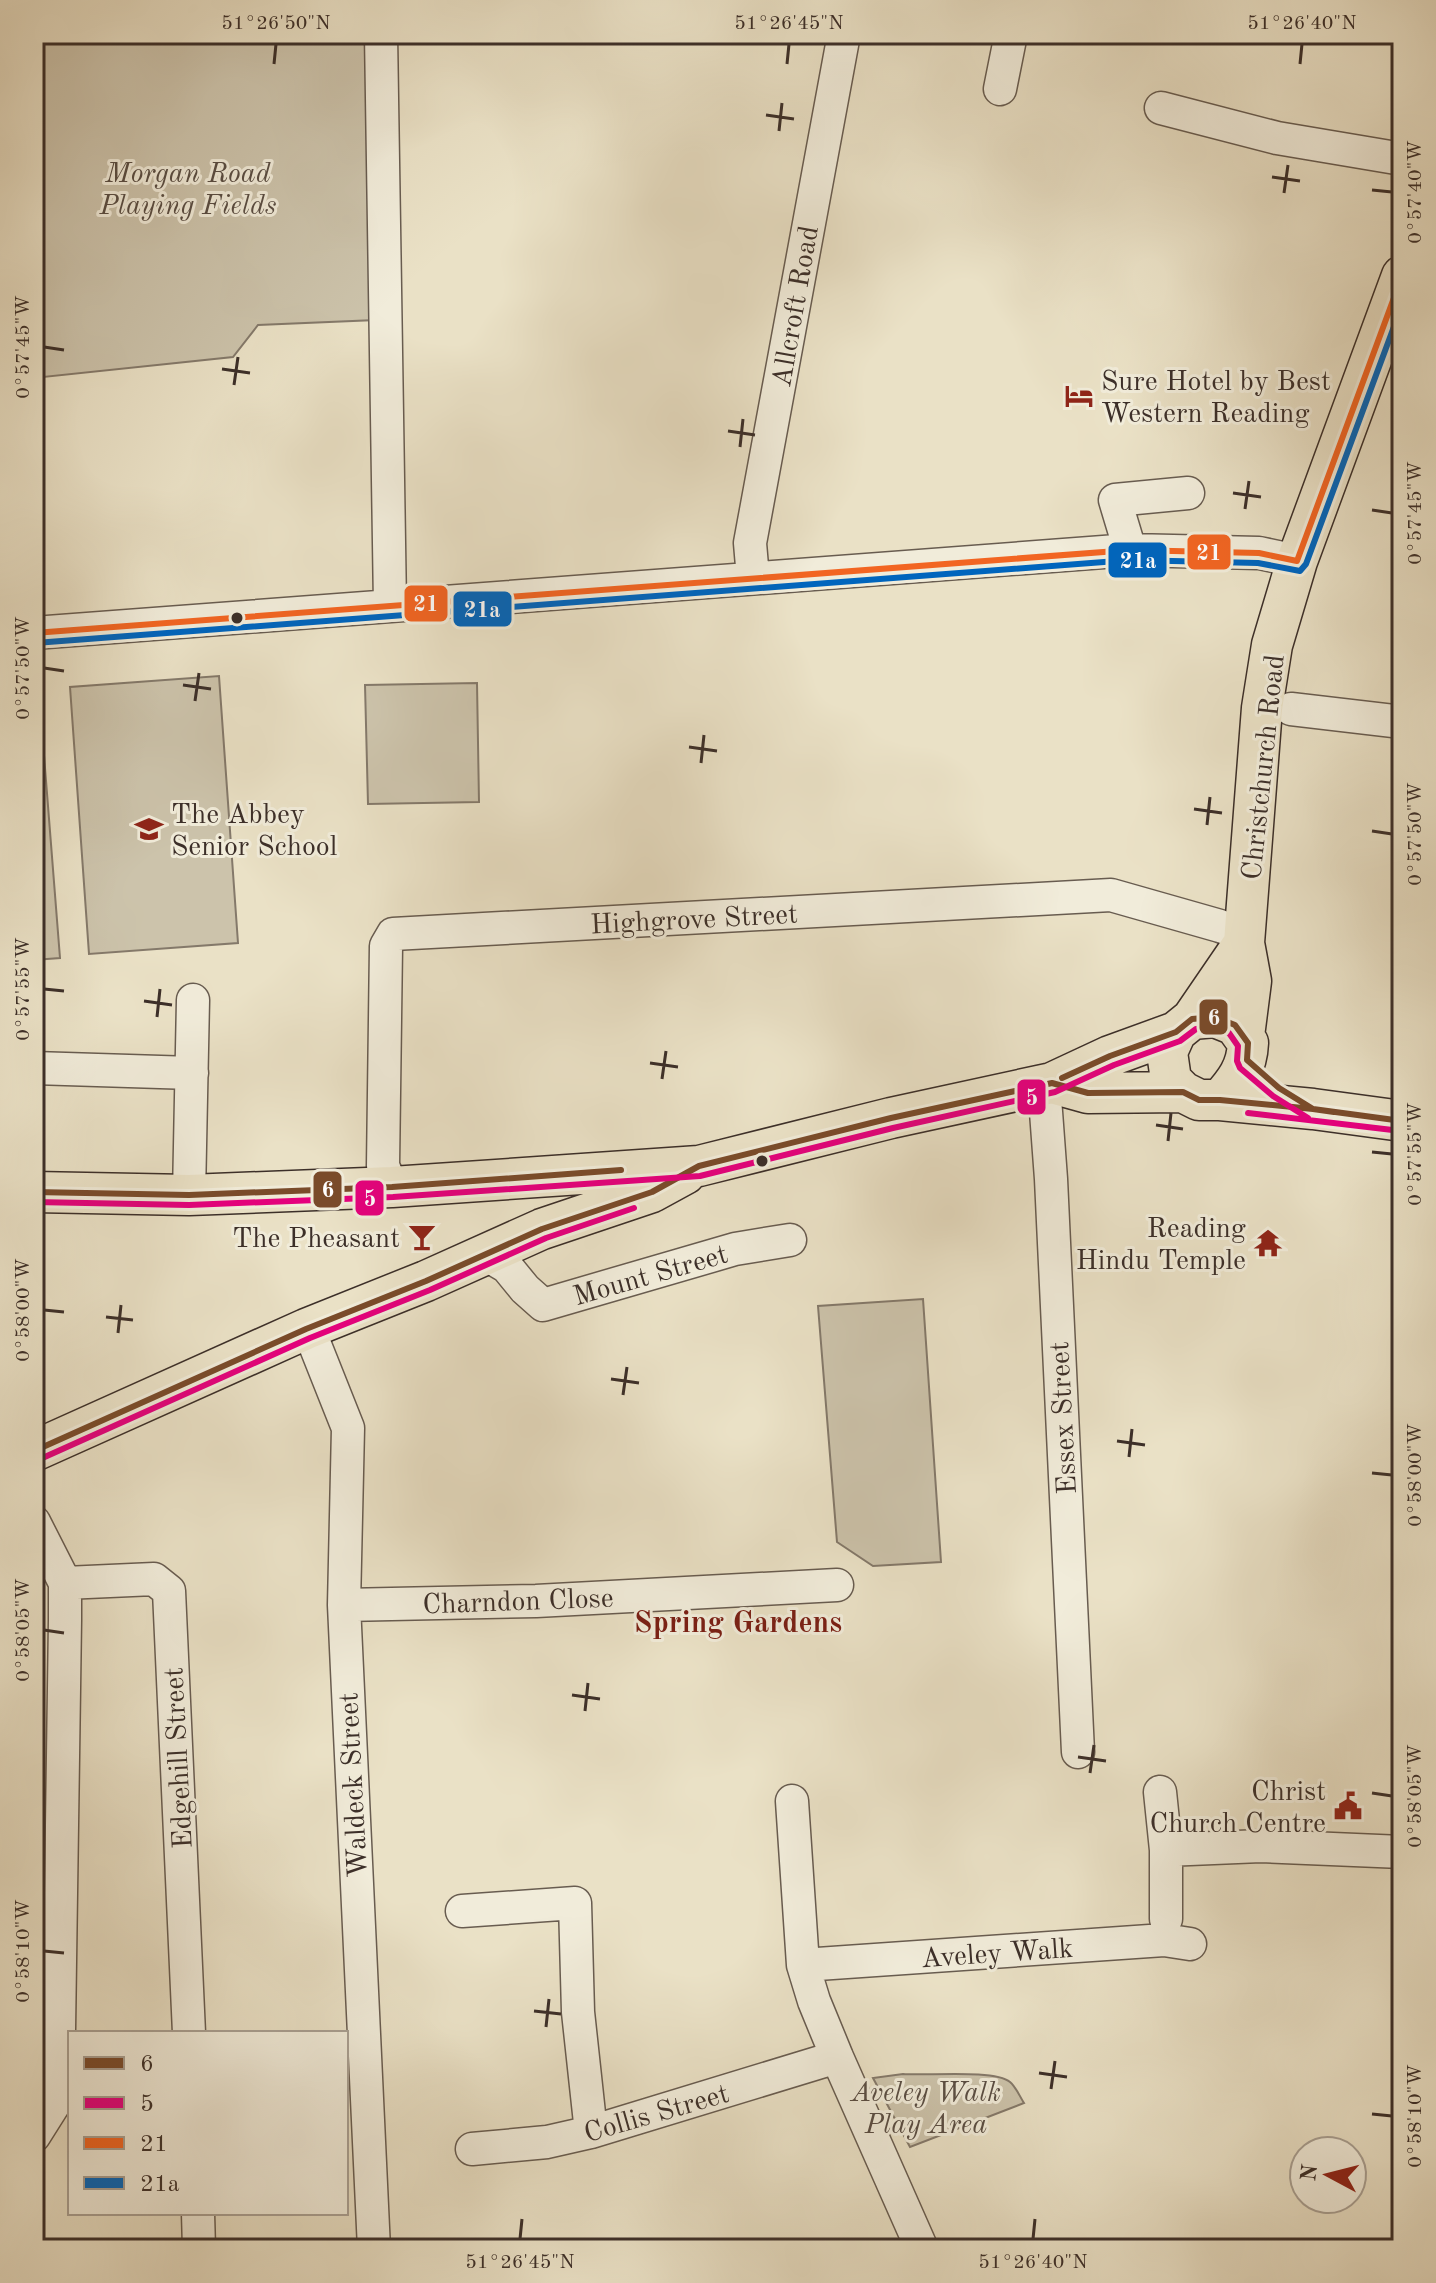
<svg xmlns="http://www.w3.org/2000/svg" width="1436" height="2283" font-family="'Old Standard TT',serif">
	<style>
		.green { fill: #ccc3ab; stroke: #84796a; stroke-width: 2 }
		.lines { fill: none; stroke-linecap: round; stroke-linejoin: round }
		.minor-casing { stroke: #685c50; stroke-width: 35 }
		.major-casing { stroke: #3c2f29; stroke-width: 43 }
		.minor { stroke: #f1ecda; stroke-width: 32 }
		.major { stroke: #eae1c6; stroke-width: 40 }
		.bus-1-casing { stroke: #f1ecda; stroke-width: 12 }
		.bus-2-casing { stroke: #f1ecda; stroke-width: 12 }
		.bus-3-casing { stroke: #f1ecda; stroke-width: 12 }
		.bus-4-casing { stroke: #f1ecda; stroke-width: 12 }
		.bus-1 { stroke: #7a4b2a; stroke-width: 6 }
		.bus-2 { stroke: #e5007d; stroke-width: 6 }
		.bus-3 { stroke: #f26522; stroke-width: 6 }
		.bus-4 { stroke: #0065bd; stroke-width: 6 }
		.ticks { fill: none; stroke: #3c2f29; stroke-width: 3 }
		.bus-dot { fill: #3c2f29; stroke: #f1ecda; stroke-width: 3 }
		.labels { text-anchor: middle; stroke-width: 6; stroke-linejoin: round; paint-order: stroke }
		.park-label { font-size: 28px; font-style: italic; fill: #594d43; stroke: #f1ecda }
		.street-label { font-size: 28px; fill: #3c2f29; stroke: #f1ecda }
		.poi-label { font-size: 28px; fill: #3c2f29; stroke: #f1ecda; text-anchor: end }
		.neighbourhood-label { font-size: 30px; font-weight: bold; fill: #7a1f14; stroke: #f1ecda }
		.line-badge { stroke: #f1ecda; stroke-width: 3 }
		.badge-label { font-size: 22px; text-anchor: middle; font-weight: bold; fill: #fff }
		.neatline { fill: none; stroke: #3c2f29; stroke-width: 3 }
		.ticks-label { font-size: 20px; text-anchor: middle; fill: #3c2f29 }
	</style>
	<rect width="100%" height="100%" fill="#eae1c6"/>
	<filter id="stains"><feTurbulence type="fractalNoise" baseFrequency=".0025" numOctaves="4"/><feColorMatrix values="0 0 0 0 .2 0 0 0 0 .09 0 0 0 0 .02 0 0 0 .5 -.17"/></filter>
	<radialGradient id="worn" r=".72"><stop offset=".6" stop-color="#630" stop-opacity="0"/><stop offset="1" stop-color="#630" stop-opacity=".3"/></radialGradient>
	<!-- green -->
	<path class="green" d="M 34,34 L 367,34 L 376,320 L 258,325 L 233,357 L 34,378 Z
		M 219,676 L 238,943 L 89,954 L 70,687 Z
		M 477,683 L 479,802 L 368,804 L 365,685 Z
		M 34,692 L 39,692 L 60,958 L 34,960 Z
		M 923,1299 L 941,1562 L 873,1566 L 837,1542 L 818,1306 Z
		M 903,2074 C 925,2076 995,2069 1010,2082 C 1016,2087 1020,2097 1024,2103 L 910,2147 L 873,2078 Z"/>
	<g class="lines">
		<defs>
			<path id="minor" d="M 381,34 L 390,606
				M 1000,89 L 1011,34
				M 1161,108 L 1277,138 L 1402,159
				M 1130,550 L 1115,500 L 1188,493
				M 753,578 L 750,543 L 844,34
				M 34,633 L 1130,550 L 1259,553 L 1297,561
				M 1291,709 L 1402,722
				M 34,1068 L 192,1073
				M 1044,1085 L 1051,1179 L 1078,1752
				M 392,1187 L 383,1166 L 386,946 L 393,934 L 1111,895 L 1220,926 L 1245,935
				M 189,1195 L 193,1000
				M 485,1254 L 507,1267 L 525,1289 L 543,1305 L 735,1249 L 790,1240
				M 306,1329 L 315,1345 L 348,1428 L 344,1605 L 374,2249
				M 34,1522 L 65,1583 L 65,1620 L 58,2098 L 34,2136
				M 65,1583 L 154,1579 L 169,1591 L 189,2033
				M 344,1605 L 536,1601 L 837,1585
				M 1160,1792 L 1166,1850 L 1261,1846 L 1402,1852
				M 792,1801 L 803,1965 L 814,2001 L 837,2057 L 922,2249
				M 1166,1850 L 1166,1919
				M 462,1911 L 575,1903 L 578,2012 L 591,2132
				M 803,1965 L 1164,1940 L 1190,1944
				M 472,2149 L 547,2142 L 591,2132 L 837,2057
				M 198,2213 L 199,2249"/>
			<path id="major" d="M 1192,1019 L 1244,943
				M 1244,1036 L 1251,981 L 1244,943 L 1262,708 L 1272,645 L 1297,561 L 1402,276
				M 1052,1083 L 1088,1093 L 1183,1092
				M 1220,1100 C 1236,1082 1247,1068 1248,1043 L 1235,1025 L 1215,1017 L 1192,1019 L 1176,1032 L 1167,1052 L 1171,1080 L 1183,1092 L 1199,1100 L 1220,1100 L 1313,1109 L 1402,1121
				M 34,1192 L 189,1195 L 392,1187 L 699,1166 L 891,1118 L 1052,1083 L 1110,1056 L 1176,1032
				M 34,1451 L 306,1329 L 426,1281 L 542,1229 L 652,1192 L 685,1174"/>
		</defs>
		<!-- minor casing -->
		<use href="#minor" class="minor-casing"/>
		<!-- major casing -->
		<use href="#major" class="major-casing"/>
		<!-- minor -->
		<use href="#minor" class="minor"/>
		<!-- major -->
		<use href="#major" class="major"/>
		<defs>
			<path id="bus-1" d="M 1062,1078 L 1110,1056 L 1176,1032 L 1192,1019 L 1215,1017 L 1235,1025 L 1248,1043 L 1247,1060 L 1279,1088 L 1313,1109 L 1334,1112
				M 34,1192 L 189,1195 L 392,1187 L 621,1170
				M 34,1451 L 306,1329 L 426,1281 L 542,1229 L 652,1192 L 699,1166 L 891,1118 L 1052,1083 L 1088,1093 L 1183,1092 L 1199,1100 L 1220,1100 L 1313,1109 L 1402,1121"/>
			<path id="bus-2" d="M 1248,1113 L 1401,1131
				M 34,1202 L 189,1205 L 393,1197 L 700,1176 L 893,1128 L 1055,1092 L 1114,1065 L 1180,1041 L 1196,1029 L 1213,1027 L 1229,1033 L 1238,1046 L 1237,1061 L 1240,1068 L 1273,1096 L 1308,1118
				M 38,1460 L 310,1338 L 430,1290 L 546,1238 L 634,1208"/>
			<path id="bus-3" d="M 34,633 L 1130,550 L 1259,553 L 1297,561 L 1402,276"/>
			<path id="bus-4" d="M 35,643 L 1130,560 L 1258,563 L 1300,571 L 1306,564 L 1402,305"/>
		</defs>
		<!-- bus-1 casing -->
		<use href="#bus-1" class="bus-1-casing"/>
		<!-- bus-2 casing -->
		<use href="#bus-2" class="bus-2-casing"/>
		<!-- bus-3 casing -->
		<use href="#bus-3" class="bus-3-casing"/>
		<!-- bus-4 casing -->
		<use href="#bus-4" class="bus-4-casing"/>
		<!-- bus-1 -->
		<use href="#bus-1" class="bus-1"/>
		<!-- bus-2 -->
		<use href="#bus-2" class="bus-2"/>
		<!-- bus-3 -->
		<use href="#bus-3" class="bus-3"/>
		<!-- bus-4 -->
		<use href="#bus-4" class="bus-4"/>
	</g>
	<!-- ticks -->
	<path class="ticks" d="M 274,64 L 276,44M 787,64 L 789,44M 1300,64 L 1302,44M 766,115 L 794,119M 779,131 L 782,103M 1272,177 L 1300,181M 1372,190 L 1392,192M 1284,193 L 1288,165M 44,347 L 64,350M 222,369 L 250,373M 234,385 L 238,357M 728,431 L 755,435M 740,447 L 743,419M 1233,493 L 1261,497M 1245,509 L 1249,481M 1372,510 L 1392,513M 44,668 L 64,671M 183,685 L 211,689M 195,701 L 199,673M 689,747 L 717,751M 701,763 L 704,735M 1194,809 L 1222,813M 1207,825 L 1210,797M 1372,831 L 1392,834M 44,989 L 64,991M 144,1001 L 172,1005M 157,1017 L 160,989M 650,1063 L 678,1067M 662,1079 L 666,1051M 1156,1125 L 1183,1129M 1168,1141 L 1171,1113M 1372,1152 L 1392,1154M 44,1310 L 64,1312M 106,1317 L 133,1320M 118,1333 L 121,1305M 611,1379 L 639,1383M 623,1395 L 627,1367M 1117,1441 L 1145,1445M 1129,1457 L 1132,1429M 1372,1473 L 1392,1475M 44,1630 L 64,1633M 572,1695 L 600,1699M 585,1711 L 588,1683M 1078,1757 L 1106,1761M 1090,1773 L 1094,1745M 1372,1793 L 1392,1796M 44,1951 L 64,1953M 534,2011 L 561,2014M 546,2027 L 549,1999M 1039,2073 L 1067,2077M 1051,2089 L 1055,2061M 1372,2114 L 1392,2116M 520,2239 L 522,2219M 1033,2239 L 1035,2219"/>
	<!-- icons -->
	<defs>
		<symbol id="hotel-bare" viewBox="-9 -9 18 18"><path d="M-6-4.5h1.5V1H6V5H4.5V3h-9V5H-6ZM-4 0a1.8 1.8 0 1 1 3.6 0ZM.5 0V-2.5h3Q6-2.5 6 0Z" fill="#8f2418" stroke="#f1ecda" stroke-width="2.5" paint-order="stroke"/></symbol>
		<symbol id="school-bare" viewBox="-9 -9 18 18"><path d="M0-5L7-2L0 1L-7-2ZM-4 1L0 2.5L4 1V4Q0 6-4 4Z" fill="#8f2418" stroke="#f1ecda" stroke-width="2.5" paint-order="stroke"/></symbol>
		<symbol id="bar-bare" viewBox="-9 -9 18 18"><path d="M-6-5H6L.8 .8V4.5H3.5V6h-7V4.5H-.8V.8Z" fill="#8f2418" stroke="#f1ecda" stroke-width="2.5" paint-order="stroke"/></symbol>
		<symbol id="temple-bare" viewBox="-9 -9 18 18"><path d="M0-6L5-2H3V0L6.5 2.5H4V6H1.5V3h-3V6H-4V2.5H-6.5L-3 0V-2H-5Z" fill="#8f2418" stroke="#f1ecda" stroke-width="2.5" paint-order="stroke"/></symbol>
		<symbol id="civic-bare" viewBox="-9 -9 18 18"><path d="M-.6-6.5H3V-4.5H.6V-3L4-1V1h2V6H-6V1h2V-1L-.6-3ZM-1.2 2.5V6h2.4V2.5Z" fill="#8f2418" stroke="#f1ecda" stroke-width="2.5" paint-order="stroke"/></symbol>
	</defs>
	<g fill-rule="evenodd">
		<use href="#hotel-bare" x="1059" y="376" width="40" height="40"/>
		<use href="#school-bare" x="129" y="809" width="40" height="40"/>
		<use href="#bar-bare" x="402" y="1217" width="40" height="40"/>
		<use href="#temple-bare" x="1248" y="1223" width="40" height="40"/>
		<use href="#civic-bare" x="1328" y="1786" width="40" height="40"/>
	</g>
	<!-- markers -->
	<g class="bus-dot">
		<circle cx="237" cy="618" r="7"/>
		<circle cx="762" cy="1161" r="7"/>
	</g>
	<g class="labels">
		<!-- park labels -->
		<g class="park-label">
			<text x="188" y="182">Morgan Road<tspan x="188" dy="32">Playing Fields</tspan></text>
			<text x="926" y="2101">Aveley Walk<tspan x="926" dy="32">Play Area</tspan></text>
		</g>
		<!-- street labels -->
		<g class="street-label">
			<text transform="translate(794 306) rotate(-80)" y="10">Allcroft Road</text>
			<text transform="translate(1262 767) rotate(-84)" y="10">Christchurch Road</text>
			<text transform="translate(694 918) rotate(-3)" y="10">Highgrove Street</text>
			<text transform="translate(650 1274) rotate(-16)" y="10">Mount Street</text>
			<text transform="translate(1062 1418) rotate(-93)" y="10">Essex Street</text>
			<text transform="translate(518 1600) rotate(-2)" y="10">Charndon Close</text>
			<text transform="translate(177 1758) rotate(-93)" y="10">Edgehill Street</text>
			<text transform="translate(352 1785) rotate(-93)" y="10">Waldeck Street</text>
			<text transform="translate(997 1952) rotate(-4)" y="10">Aveley Walk</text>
			<text transform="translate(656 2112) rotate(-16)" y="10">Collis Street</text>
		</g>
		<!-- poi labels -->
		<g class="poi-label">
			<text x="1101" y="390" text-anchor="start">Sure Hotel by Best<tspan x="1101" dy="32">Western Reading</tspan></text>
			<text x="171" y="823" text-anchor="start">The Abbey<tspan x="171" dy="32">Senior School</tspan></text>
			<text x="1246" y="1237">Reading<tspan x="1246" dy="32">Hindu Temple</tspan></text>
			<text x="400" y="1247">The Pheasant</text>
			<text x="1326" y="1800">Christ<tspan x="1326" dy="32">Church Centre</tspan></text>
		</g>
		<!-- neighbourhood labels -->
		<g class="neighbourhood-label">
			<text x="738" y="1632">Spring Gardens</text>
		</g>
	</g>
	<g class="line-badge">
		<rect x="1186" y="533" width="46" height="38" rx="8" fill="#f26522"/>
		<rect x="1107" y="541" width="61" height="38" rx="8" fill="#0065bd"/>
		<rect x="403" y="584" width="46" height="39" rx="8" fill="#f26522"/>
		<rect x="452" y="590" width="61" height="38" rx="8" fill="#0065bd"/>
		<rect x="1198" y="998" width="31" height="38" rx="8" fill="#7a4b2a"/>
		<rect x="1016" y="1078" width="31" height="38" rx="8" fill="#e5007d"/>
		<rect x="312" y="1170" width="31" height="39" rx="8" fill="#7a4b2a"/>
		<rect x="354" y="1179" width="31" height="38" rx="8" fill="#e5007d"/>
	</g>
	<g class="badge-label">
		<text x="1209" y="560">21</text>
		<text x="1138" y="568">21a</text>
		<text x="426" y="611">21</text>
		<text x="482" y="617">21a</text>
		<text x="1214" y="1025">6</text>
		<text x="1032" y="1105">5</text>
		<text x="328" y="1197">6</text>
		<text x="370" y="1206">5</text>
	</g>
	<!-- margin -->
	<rect width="1436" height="2283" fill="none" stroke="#eae1c6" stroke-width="88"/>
	<!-- legend -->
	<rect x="68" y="2031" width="280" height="184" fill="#f1ecda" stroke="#a9a093" stroke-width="2"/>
	<rect x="84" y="2057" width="40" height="12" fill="#7a4b2a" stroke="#a9a093" stroke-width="2"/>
	<text x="140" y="2071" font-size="24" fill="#3c2f29">6</text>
	<rect x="84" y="2097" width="40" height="12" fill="#e5007d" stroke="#a9a093" stroke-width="2"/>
	<text x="140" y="2111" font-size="24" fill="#3c2f29">5</text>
	<rect x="84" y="2137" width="40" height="12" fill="#f26522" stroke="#a9a093" stroke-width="2"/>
	<text x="140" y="2151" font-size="24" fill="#3c2f29">21</text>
	<rect x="84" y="2177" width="40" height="12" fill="#0065bd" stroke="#a9a093" stroke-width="2"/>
	<text x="140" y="2191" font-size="24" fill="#3c2f29">21a</text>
	<!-- north arrow -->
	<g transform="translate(1328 2175) rotate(277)"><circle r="38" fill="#f1ecda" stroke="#a9a093" stroke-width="2"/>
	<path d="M0-6L14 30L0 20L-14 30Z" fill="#8f2418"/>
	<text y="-12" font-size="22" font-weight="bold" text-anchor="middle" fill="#3c2f29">N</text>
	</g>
	<rect x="44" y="44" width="1348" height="2195" class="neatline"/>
	<g class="ticks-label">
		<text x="276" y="29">51°26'50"N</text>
		<text x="789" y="29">51°26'45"N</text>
		<text x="1302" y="29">51°26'40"N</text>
		<text transform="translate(1414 192) rotate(-90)" y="7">0°57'40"W</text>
		<text transform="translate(22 347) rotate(-90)" y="7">0°57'45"W</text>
		<text transform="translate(1414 513) rotate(-90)" y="7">0°57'45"W</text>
		<text transform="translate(22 668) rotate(-90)" y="7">0°57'50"W</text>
		<text transform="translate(1414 834) rotate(-90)" y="7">0°57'50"W</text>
		<text transform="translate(22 989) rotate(-90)" y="7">0°57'55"W</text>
		<text transform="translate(1414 1154) rotate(-90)" y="7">0°57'55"W</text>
		<text transform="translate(22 1310) rotate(-90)" y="7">0°58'00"W</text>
		<text transform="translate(1414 1475) rotate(-90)" y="7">0°58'00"W</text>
		<text transform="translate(22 1630) rotate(-90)" y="7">0°58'05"W</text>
		<text transform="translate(1414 1796) rotate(-90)" y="7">0°58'05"W</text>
		<text transform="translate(22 1951) rotate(-90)" y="7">0°58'10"W</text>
		<text transform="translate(1414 2116) rotate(-90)" y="7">0°58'10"W</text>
		<text x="520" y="2268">51°26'45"N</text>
		<text x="1033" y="2268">51°26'40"N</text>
	</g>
	<rect width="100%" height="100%" filter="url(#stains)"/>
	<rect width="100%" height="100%" fill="url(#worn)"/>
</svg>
